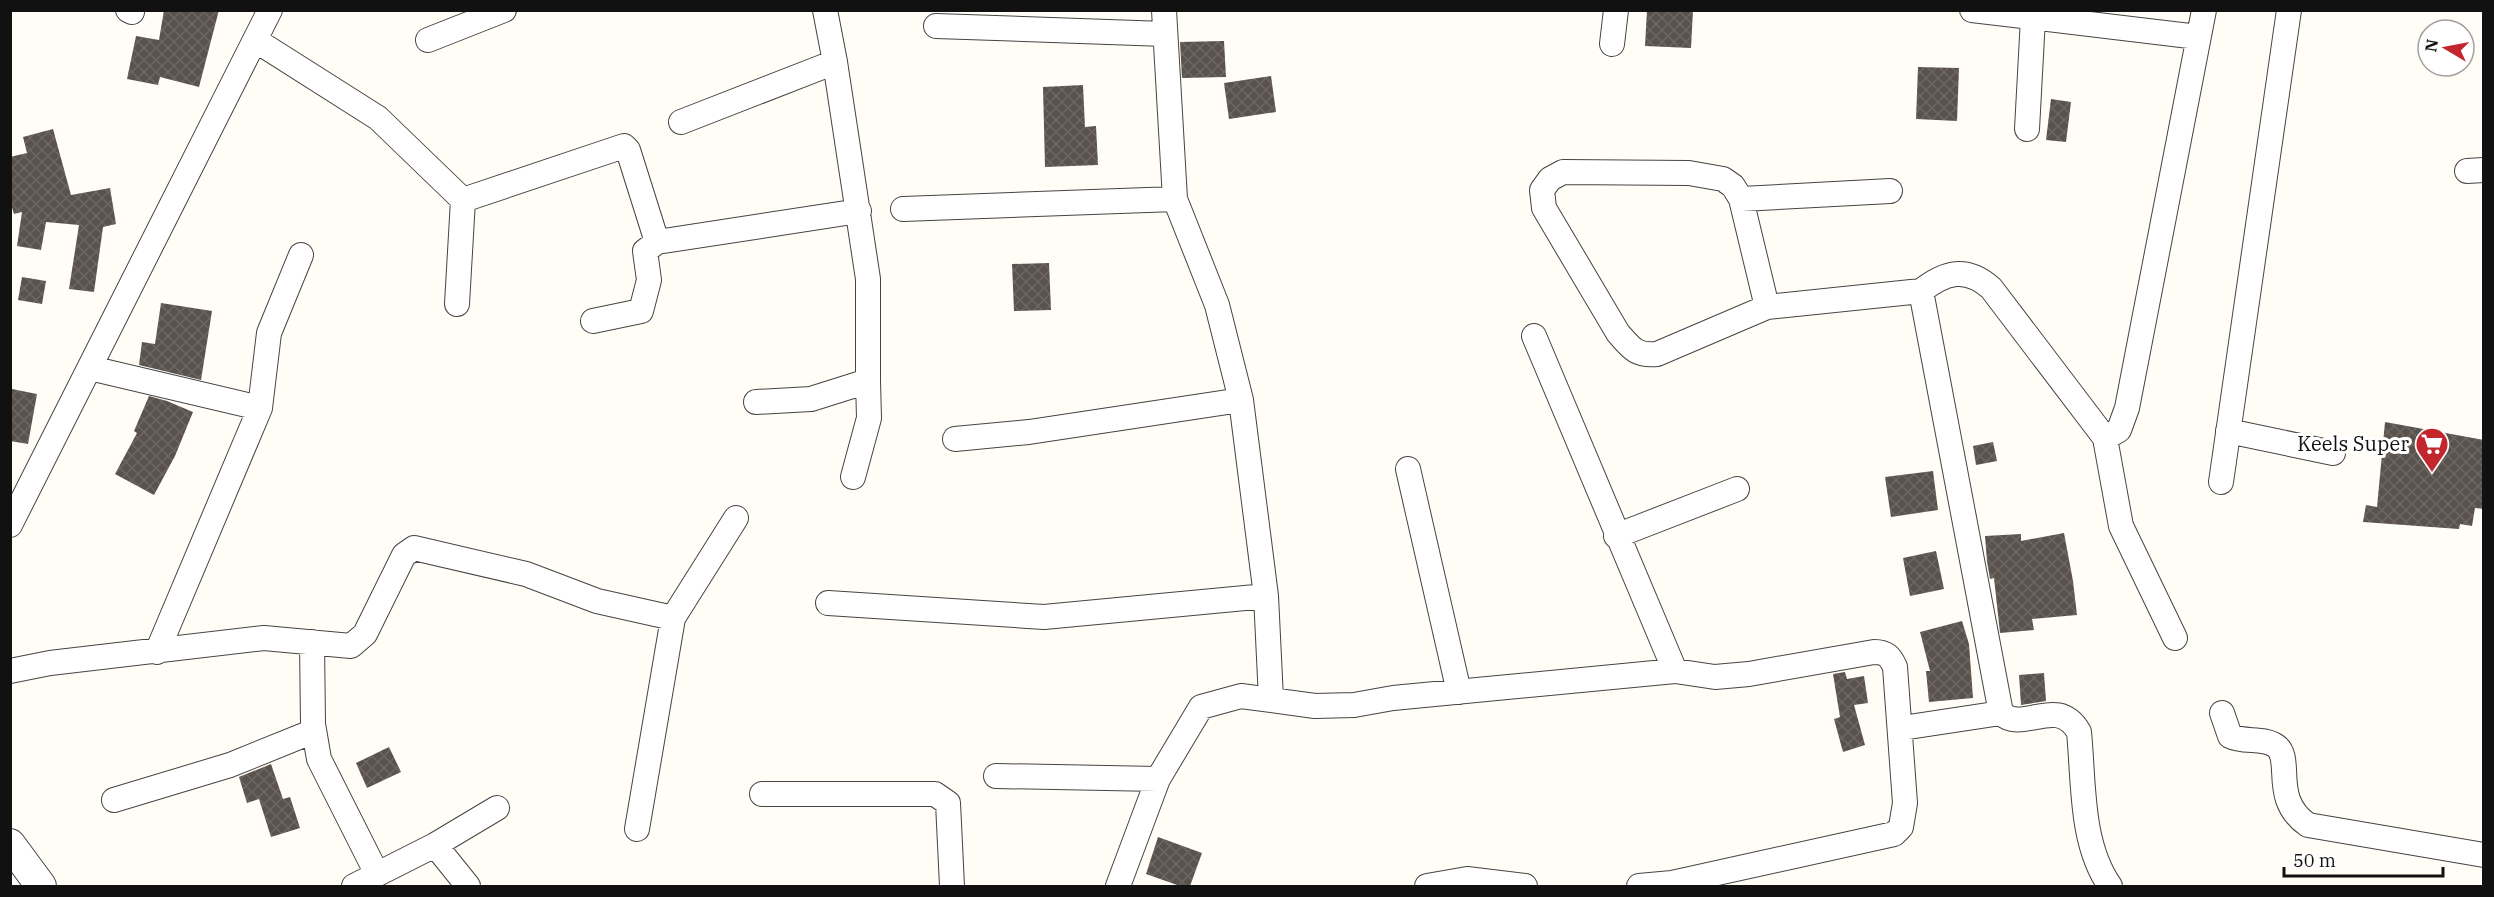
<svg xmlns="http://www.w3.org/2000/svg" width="2494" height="897" font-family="'IBM Plex Serif',serif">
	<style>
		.building { fill: url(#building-cross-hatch) }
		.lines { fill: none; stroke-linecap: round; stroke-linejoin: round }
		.minor-casing { stroke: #444; stroke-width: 26 }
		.tertiary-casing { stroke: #444; stroke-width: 32 }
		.minor { stroke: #fff; stroke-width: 24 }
		.tertiary { stroke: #fff; stroke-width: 30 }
		.labels { text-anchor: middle; stroke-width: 6; stroke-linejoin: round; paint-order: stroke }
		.poi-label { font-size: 20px; fill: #111; stroke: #fff; text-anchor: end }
	</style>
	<defs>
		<pattern id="building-cross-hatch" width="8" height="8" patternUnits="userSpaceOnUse" patternTransform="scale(1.5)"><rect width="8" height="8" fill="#5a524d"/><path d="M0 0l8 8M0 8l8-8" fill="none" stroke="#6d6662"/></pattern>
	</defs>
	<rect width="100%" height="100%" fill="#fffdf5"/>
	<!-- building -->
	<path class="building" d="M 164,10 L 219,10 L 199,87 L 160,77 L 158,85 L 127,79 L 136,36 L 159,40 Z
		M 1647,10 L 1693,10 L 1691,48 L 1645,46 Z
		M 1224,41 L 1226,77 L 1182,78 L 1180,42 Z
		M 1918,67 L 1959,68 L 1957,121 L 1916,119 Z
		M 1271,76 L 1276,112 L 1229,119 L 1224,83 Z
		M 1083,85 L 1085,127 L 1096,126 L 1098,165 L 1045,167 L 1043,87 Z
		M 2051,99 L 2071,102 L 2066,142 L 2046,140 Z
		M 53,129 L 71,195 L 110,188 L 116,224 L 103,227 L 94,292 L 69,289 L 79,225 L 46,222 L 41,250 L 17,246 L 22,212 L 14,214 L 10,201 L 10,157 L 27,153 L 23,137 Z
		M 1049,263 L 1051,310 L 1014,311 L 1012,264 Z
		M 22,277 L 46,281 L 42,304 L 18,300 Z
		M 161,303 L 212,311 L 201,380 L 139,365 L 142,342 L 155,344 Z
		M 12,389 L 37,394 L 28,444 L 10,441 Z
		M 149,396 L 167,401 L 193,412 L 175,456 L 154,495 L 115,474 L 137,433 L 134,431 Z
		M 2385,422 L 2484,440 L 2484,509 L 2475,508 L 2472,526 L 2460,524 L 2459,529 L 2363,522 L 2366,505 L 2377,507 Z
		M 1993,442 L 1997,461 L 1976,465 L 1973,446 Z
		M 1933,471 L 1938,510 L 1891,517 L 1885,477 Z
		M 2064,533 L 2073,581 L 2077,615 L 2032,619 L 2034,630 L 2000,633 L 1994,578 L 1990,579 L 1987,561 L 1985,536 L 2021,534 L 2021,541 Z
		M 1936,551 L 1944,589 L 1910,596 L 1903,558 Z
		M 1962,621 L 1969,644 L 1973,698 L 1929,702 L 1926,671 L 1930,671 L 1920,632 Z
		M 1845,672 L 1847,679 L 1864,676 L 1868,703 L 1854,705 L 1865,745 L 1843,752 L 1834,719 L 1840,717 L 1833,674 Z
		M 2044,673 L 2046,701 L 2021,705 L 2019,675 Z
		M 389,747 L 401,772 L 367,788 L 356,763 Z
		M 271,764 L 283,799 L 290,797 L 300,828 L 271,837 L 259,799 L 247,803 L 239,777 Z
		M 1158,837 L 1202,853 L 1190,886 L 1180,886 L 1146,874 Z"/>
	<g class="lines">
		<defs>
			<path id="minor" d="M 128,10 L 132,12
				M 1164,10 L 1175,199 L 1217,305 L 1241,400 L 1266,596 L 1271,699
				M 1972,10 L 2198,37
				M 936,26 L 1165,34
				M 255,40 L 378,118 L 463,200 L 457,304
				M 428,40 L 504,10
				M 1612,44 L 1616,10
				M 681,122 L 835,62
				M 2027,129 L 2033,18
				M 2467,171 L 2484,170
				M 1741,199 L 1890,191
				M 463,200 L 624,146 L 628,150 L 657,242
				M 903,209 L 1175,199
				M 1767,307 L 1741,199 L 1733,186 L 1723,179 L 1689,173 L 1563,172 L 1550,179 L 1542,190 L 1544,208 L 1618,333 C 1631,348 1636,356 1657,354 L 1767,307 L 1921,291
				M 593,321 L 641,311 L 649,280 L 645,251 L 657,242 L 859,211
				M 1534,336 L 1675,671
				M 90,368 L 260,408
				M 756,402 L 811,399 L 868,381 L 868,279 L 835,62 L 825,10
				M 2228,431 L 2333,453
				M 2105,438 L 2119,430 L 2127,408 L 2204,10
				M 955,439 L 1029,432 L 1241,400
				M 1408,469 L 1459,692
				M 853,477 L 869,418 L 868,381
				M 2221,482 L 2289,10
				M 10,525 L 270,10
				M 1616,536 L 1737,489
				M 828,603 L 1044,617 L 1266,596
				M 312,642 L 313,724 L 319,759 L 377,874
				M 157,652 L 260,408 L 269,333 L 301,255
				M 10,671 L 50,663 L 264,638 L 351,646 L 365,634 L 404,555 L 414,548 L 526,574 L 597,601 L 673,618 L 736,518
				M 2222,713 L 2230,736 C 2244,743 2264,737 2276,746 C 2294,759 2270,799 2308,825 L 2484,855
				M 1902,728 L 2001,713
				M 996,776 L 1158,779
				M 762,794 L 935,794 L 948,803 L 952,886
				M 114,800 L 230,765 L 314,731
				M 637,829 L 673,618
				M 435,845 L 468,886
				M 354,886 L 435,845 L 497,808
				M 1118,886 L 1158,779 L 1201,707 L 1241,696 L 1315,706 L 1354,705 L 1393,698 L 1675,671 L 1715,677 L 1749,674 L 1874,652 C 1886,652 1890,656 1895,667 L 1905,803 L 1901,827 L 1894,834 L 1672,883 L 1639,886
				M 1427,886 L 1467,879 L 1525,886
				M 2110,886 C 2080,843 2084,782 2079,732 C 2057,694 2023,734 2001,713 L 1921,291 C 1945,272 1966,266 1991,288 L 2105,438 L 2121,526 L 2175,638"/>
			<path id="tertiary" d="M 10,844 L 41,886"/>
		</defs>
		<!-- minor casing -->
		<use href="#minor" class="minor-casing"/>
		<!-- tertiary casing -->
		<use href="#tertiary" class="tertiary-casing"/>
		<!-- minor -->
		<use href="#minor" class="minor"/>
		<!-- tertiary -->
		<use href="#tertiary" class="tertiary"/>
	</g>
	<!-- icons -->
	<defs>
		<symbol id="supermarket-pin" viewBox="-11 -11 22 30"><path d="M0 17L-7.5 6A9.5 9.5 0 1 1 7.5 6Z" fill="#c4262e" stroke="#fff"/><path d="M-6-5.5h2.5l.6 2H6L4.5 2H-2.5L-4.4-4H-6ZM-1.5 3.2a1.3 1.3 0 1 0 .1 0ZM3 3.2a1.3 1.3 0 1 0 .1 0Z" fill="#fff"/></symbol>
	</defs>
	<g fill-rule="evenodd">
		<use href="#supermarket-pin" x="2413" y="425" width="38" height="52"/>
	</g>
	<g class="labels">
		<!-- poi labels -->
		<g class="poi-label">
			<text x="2409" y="451">Keels Super</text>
		</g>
	</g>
	<!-- border -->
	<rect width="2494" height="897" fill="none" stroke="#111111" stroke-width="24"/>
	<!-- north arrow -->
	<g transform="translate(2446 48) rotate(280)"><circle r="28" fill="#ffffff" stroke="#a0a0a0" stroke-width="1.5"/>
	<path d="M0-4.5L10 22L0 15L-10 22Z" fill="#c4262e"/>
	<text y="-9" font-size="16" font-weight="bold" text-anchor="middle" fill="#111111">N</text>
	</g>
	<!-- scale -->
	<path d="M2284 867v9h159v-9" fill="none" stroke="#111111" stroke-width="3"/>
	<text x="2293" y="867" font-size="18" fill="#111111" stroke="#ffffff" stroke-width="4.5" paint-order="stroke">50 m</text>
</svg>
